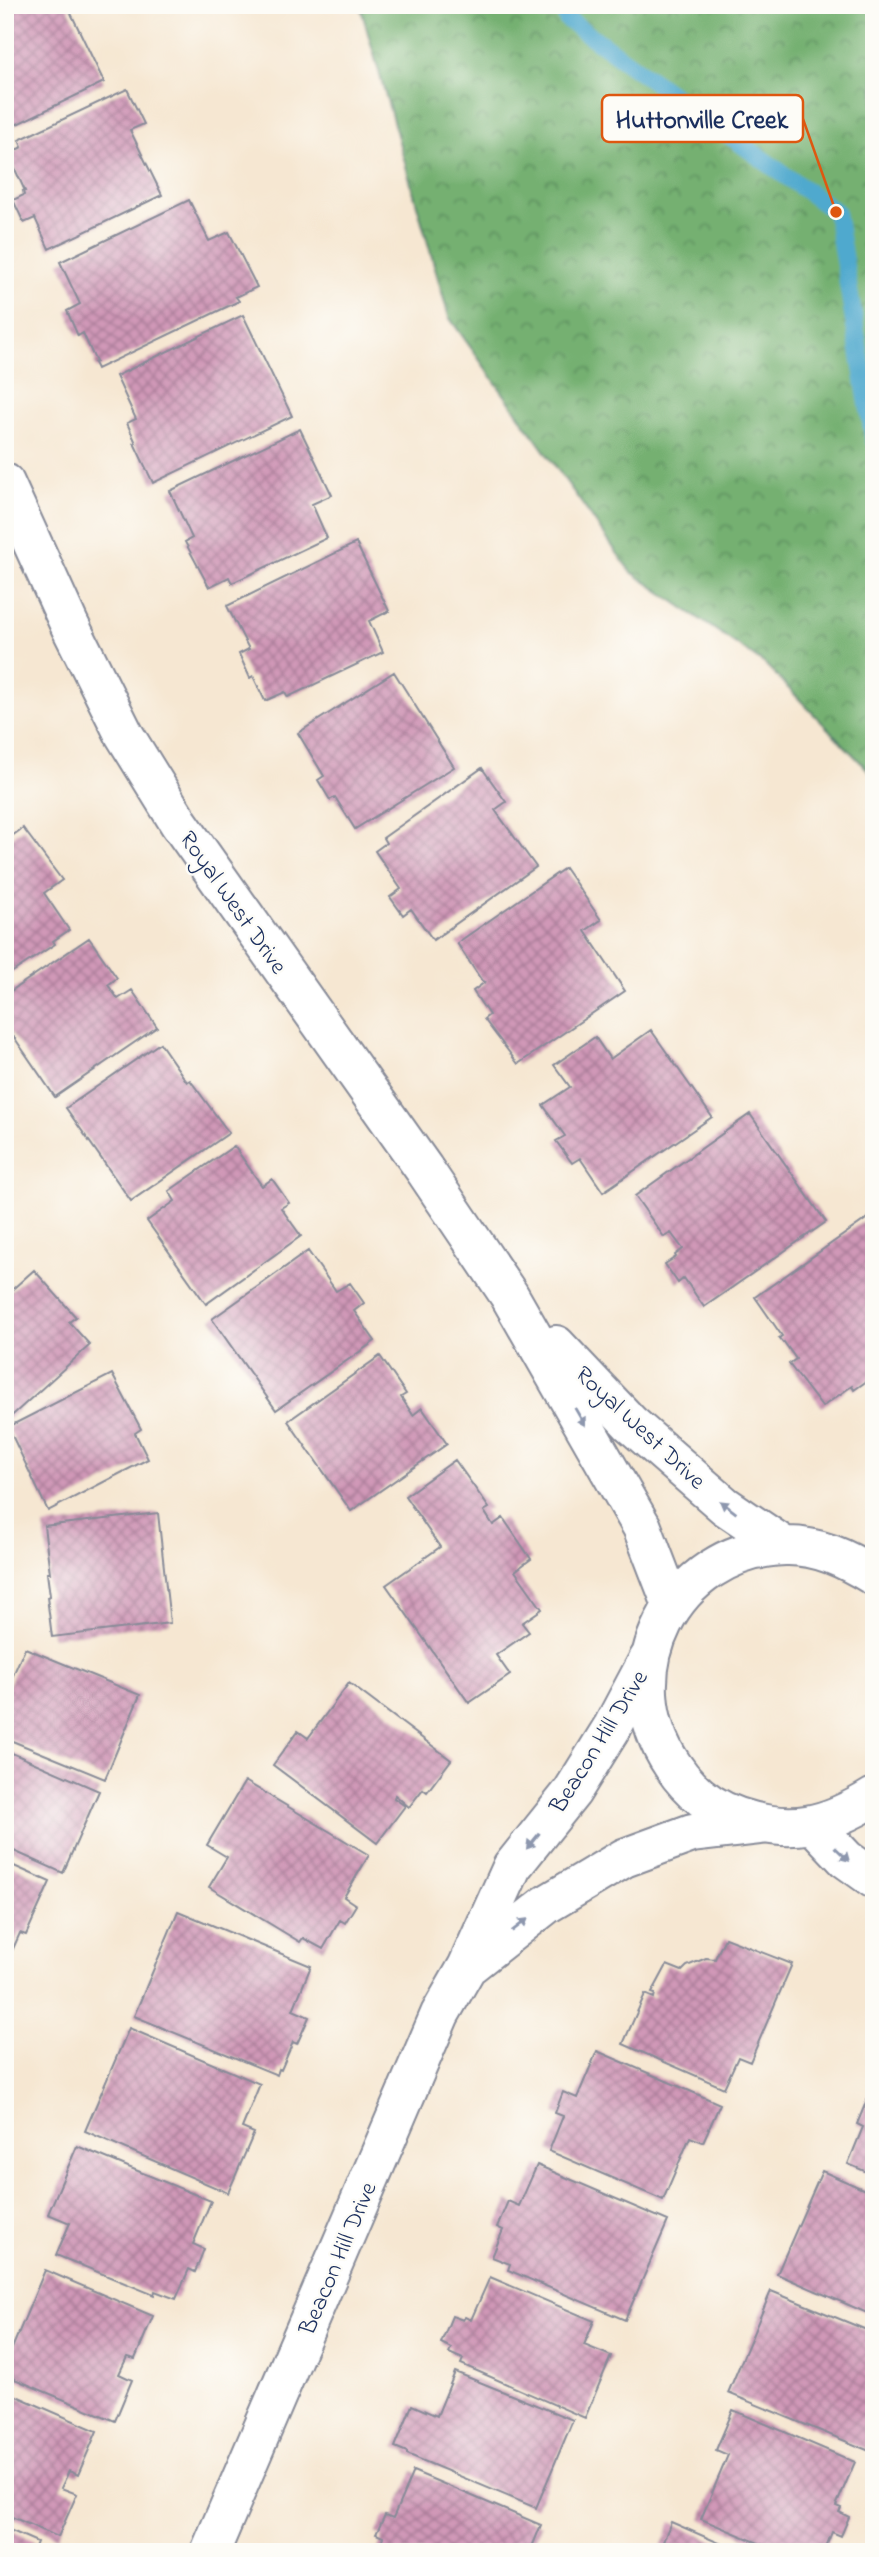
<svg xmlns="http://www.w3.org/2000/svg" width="879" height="2557" font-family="'Indie Flower',sans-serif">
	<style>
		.forest { fill: url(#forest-crowns); stroke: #487068; stroke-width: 2 }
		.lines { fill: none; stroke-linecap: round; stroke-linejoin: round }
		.stream { stroke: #50a9ce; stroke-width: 18 }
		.building { fill: url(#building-cross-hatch) }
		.minor-casing { stroke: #888b98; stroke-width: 42 }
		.tertiary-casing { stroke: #888b98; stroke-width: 42 }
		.minor { stroke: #fff; stroke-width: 38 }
		.tertiary { stroke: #fff; stroke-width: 38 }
		.oneway { fill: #8d97ae }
		.labels { text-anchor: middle; stroke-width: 5; stroke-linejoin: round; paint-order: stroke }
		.street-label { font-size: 24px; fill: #1b2f5e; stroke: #fdfcf7 }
		.leader { fill: none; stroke: #de5710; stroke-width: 2.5 }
		.callout-dot { fill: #de5710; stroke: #fdfcf7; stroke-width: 2.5 }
		.callout { fill: #fdfcf7; stroke: #de5710; stroke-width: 2.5 }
		.callout-label { font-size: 26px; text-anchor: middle; font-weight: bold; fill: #1b2f5e }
	</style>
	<defs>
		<pattern id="forest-crowns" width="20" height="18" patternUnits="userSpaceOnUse" patternTransform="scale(1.75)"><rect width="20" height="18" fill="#74b071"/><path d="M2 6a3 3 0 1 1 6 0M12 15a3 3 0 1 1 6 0" fill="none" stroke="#5e9060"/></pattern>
		<pattern id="building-cross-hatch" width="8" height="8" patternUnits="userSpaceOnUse" patternTransform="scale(1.75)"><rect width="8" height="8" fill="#d098b7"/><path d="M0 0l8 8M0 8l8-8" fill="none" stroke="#a87c98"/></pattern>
	</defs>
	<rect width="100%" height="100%" fill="#fdfcf7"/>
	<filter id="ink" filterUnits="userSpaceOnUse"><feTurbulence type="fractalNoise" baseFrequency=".0143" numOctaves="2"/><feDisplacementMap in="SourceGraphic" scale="14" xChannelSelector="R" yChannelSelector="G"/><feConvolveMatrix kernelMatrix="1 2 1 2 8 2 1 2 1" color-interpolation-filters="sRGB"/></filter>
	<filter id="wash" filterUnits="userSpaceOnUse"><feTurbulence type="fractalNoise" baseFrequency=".00686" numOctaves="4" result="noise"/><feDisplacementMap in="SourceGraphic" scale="28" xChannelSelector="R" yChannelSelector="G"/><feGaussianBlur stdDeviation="1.57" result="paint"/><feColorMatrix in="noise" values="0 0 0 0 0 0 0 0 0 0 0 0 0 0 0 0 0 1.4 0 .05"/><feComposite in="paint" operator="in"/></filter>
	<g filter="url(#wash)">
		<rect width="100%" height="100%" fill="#f6e7d2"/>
		<!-- forest -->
		<path class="forest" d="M 360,5 L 874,5 L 874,776 L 765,664 L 630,571 L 449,317 Z"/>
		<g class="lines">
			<!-- stream -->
			<path class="stream" d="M 564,5 L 567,19 L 836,212 L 874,440"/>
		</g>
		<g id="blocks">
			<!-- building -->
			<path class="building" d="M 5,5 L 67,5 L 104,82 L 5,130 Z
				M 127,89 L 144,124 L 130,130 L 162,195 L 49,249 L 35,218 L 24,223 L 13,200 L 24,195 L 23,191 L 25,191 L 8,154 L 22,147 L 19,140 Z
				M 189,200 L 209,241 L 229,232 L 257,287 L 236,297 L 239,301 L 97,369 L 94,363 L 96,362 L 83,333 L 78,336 L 67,311 L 80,304 L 60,262 Z
				M 243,315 L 292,416 L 153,483 L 134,443 L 136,443 L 127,423 L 136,419 L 116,376 Z
				M 300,429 L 332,495 L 312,504 L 327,538 L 232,583 L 229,577 L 209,587 L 185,542 L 192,538 L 170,491 Z
				M 356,543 L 389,611 L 369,621 L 383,652 L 288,697 L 285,692 L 265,701 L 253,676 L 250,678 L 239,654 L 249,649 L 227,606 Z
				M 394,672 L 454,767 L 355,829 L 335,797 L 330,800 L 318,780 L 324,776 L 298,733 Z
				M 482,768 L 506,802 L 495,810 L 536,867 L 433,940 L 411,909 L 403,915 L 390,897 L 401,889 L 375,851 L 386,843 L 383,838 Z
				M 23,828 L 62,880 L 44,893 L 69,930 L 53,941 L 55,944 L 5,977 L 5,841 Z
				M 565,868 L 601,920 L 585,931 L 625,991 L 518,1064 L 484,1019 L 489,1015 L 473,991 L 485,982 L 482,981 L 457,943 Z
				M 89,938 L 117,978 L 108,985 L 118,999 L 132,990 L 157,1027 L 55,1097 L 5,1024 L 5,995 Z
				M 651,1030 L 712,1117 L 603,1192 L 580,1158 L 572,1163 L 556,1141 L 565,1136 L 543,1105 L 570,1087 L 554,1065 L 595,1037 L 610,1059 Z
				M 160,1043 L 187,1082 L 190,1080 L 229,1133 L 131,1201 L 66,1108 Z
				M 750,1114 L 826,1222 L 704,1307 L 684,1278 L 678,1283 L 665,1264 L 676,1257 L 675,1255 L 683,1249 L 671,1233 L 664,1237 L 635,1196 Z
				M 234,1146 L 262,1186 L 272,1179 L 289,1203 L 281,1208 L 301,1236 L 206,1304 L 147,1221 L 175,1201 L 169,1191 Z
				M 872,1215 L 874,1376 L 854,1390 L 852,1386 L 822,1407 L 789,1364 L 796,1359 L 784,1342 L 783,1343 L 779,1338 L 782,1336 L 755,1297 Z
				M 308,1251 L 336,1291 L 350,1283 L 364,1303 L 354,1311 L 375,1341 L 276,1410 L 212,1319 Z
				M 34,1270 L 76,1317 L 69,1322 L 90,1345 L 5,1422 L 5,1296 Z
				M 380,1356 L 406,1394 L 401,1397 L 413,1415 L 422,1408 L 447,1444 L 351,1511 L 288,1421 Z
				M 112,1374 L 141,1429 L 135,1433 L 148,1459 L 48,1511 L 8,1427 Z
				M 455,1460 L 489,1508 L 484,1511 L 493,1525 L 503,1518 L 531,1559 L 515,1571 L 542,1609 L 522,1623 L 529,1632 L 496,1655 L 510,1675 L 469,1703 L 386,1585 L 440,1547 L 405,1496 Z
				M 158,1513 L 170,1623 L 52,1637 L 47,1597 L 50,1596 L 47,1573 L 50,1573 L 44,1526 Z
				M 25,1648 L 140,1695 L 105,1779 L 5,1738 L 5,1689 L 7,1689 Z
				M 349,1683 L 451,1760 L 427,1792 L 423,1789 L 409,1807 L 395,1795 L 394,1798 L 405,1806 L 377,1843 L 273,1765 L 298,1731 L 308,1738 Z
				M 5,1750 L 99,1791 L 63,1873 L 5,1847 Z
				M 245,1781 L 369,1855 L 344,1897 L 356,1905 L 345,1923 L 340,1920 L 323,1949 L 303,1938 L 300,1942 L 209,1887 L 227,1857 L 207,1845 Z
				M 5,1862 L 50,1882 L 26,1935 L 20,1933 L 8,1960 L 5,1959 Z
				M 178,1911 L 311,1966 L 293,2010 L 309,2017 L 297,2044 L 293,2042 L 281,2070 L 279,2069 L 277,2075 L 134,2016 Z
				M 725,1938 L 792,1964 L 750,2062 L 738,2057 L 724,2088 L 623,2044 L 645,1994 L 654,1998 L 655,1994 L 652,1993 L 667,1965 L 682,1971 L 687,1966 L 706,1958 L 715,1959 Z
				M 129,2028 L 260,2084 L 242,2128 L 254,2133 L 228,2193 L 85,2131 Z
				M 597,2051 L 720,2104 L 703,2142 L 690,2137 L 663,2200 L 549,2151 L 563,2116 L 555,2113 L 563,2092 L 577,2098 Z
				M 871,2090 L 874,2091 L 874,2175 L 848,2164 L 863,2127 L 857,2124 Z
				M 77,2146 L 211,2201 L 193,2244 L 204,2249 L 195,2272 L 189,2269 L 176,2299 L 155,2291 L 154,2295 L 56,2255 L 70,2223 L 48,2214 Z
				M 537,2165 L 668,2221 L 625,2320 L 508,2270 L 510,2264 L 492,2257 L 503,2230 L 497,2227 L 508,2201 L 519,2206 Z
				M 822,2171 L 874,2194 L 874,2316 L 777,2274 Z
				M 45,2270 L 153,2316 L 135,2359 L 127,2357 L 119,2374 L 132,2380 L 115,2421 L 5,2375 L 5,2365 Z
				M 490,2277 L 594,2321 L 584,2345 L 611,2356 L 585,2418 L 461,2364 L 463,2359 L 449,2353 L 451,2348 L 441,2343 L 452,2316 L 463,2320 L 465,2317 L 471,2320 Z
				M 771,2291 L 874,2333 L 872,2452 L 728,2393 Z
				M 455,2372 L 573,2420 L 536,2508 L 407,2454 L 407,2452 L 395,2447 L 412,2405 L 437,2416 Z
				M 5,2391 L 97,2431 L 78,2475 L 69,2471 L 61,2488 L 77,2494 L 58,2537 L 5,2514 Z
				M 733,2410 L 855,2462 L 836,2506 L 841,2508 L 839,2512 L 849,2517 L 841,2536 L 832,2532 L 824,2552 L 780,2552 L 701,2519 L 728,2455 L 716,2450 Z
				M 413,2471 L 541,2525 L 530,2552 L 377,2552 L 383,2537 L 376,2534 L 385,2515 L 393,2518 Z
				M 671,2522 L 740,2552 L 659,2552 Z
				M 5,2528 L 37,2542 L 33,2552 L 5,2552 Z"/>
		</g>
	</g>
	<g filter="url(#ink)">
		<use href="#blocks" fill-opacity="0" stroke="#888b98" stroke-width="2"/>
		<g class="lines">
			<defs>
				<path id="minor" d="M 471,1964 L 547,1904 L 624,1858 L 692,1833 L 761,1825
					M 210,2552 L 440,2014 L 467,1967 L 512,1867 L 572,1792 L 613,1726 L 648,1660"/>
				<path id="tertiary" d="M 5,483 L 70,626 L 124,734 L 179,823 L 424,1169 L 509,1295 L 642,1527 L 672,1605
					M 556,1345 L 630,1423 L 725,1506 L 784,1546
					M 874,1576 C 846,1559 818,1545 785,1546 C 672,1550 610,1674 673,1766 C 689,1790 711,1808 738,1817 C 791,1835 827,1826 874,1797
					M 814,1825 L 846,1859 L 874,1879"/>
			</defs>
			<!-- minor casing -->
			<use href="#minor" class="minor-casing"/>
			<!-- tertiary casing -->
			<use href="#tertiary" class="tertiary-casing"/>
			<!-- minor -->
			<use href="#minor" class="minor"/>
			<!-- tertiary -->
			<use href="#tertiary" class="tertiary"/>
		</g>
		<!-- one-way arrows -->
		<defs><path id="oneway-solid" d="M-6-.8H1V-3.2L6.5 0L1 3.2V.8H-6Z" transform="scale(1.75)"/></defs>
		<g class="oneway">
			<use href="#oneway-solid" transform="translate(580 1417) rotate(60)"/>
			<use href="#oneway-solid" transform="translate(728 1507) rotate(-143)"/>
			<use href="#oneway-solid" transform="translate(533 1841) rotate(129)"/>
			<use href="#oneway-solid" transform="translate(842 1854) rotate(44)"/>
			<use href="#oneway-solid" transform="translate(520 1925) rotate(-38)"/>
		</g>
	</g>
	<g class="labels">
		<!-- street labels -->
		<g class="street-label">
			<text transform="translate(234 902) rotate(55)" y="8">Royal West Drive</text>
			<text transform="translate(641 1427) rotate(43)" y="8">Royal West Drive</text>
			<text transform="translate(598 1741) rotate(-58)" y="8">Beacon Hill Drive</text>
			<text transform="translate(337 2258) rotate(-67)" y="8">Beacon Hill Drive</text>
		</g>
	</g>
	<!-- callouts -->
	<path class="leader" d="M836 212L803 119"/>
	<circle class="callout-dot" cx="836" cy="212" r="7"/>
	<rect class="callout" x="602" y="95" width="201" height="47" rx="7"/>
	<g class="callout-label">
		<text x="702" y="128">Huttonville Creek</text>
	</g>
	<!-- margin -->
	<rect width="879" height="2557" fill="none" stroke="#fdfcf7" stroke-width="28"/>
</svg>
